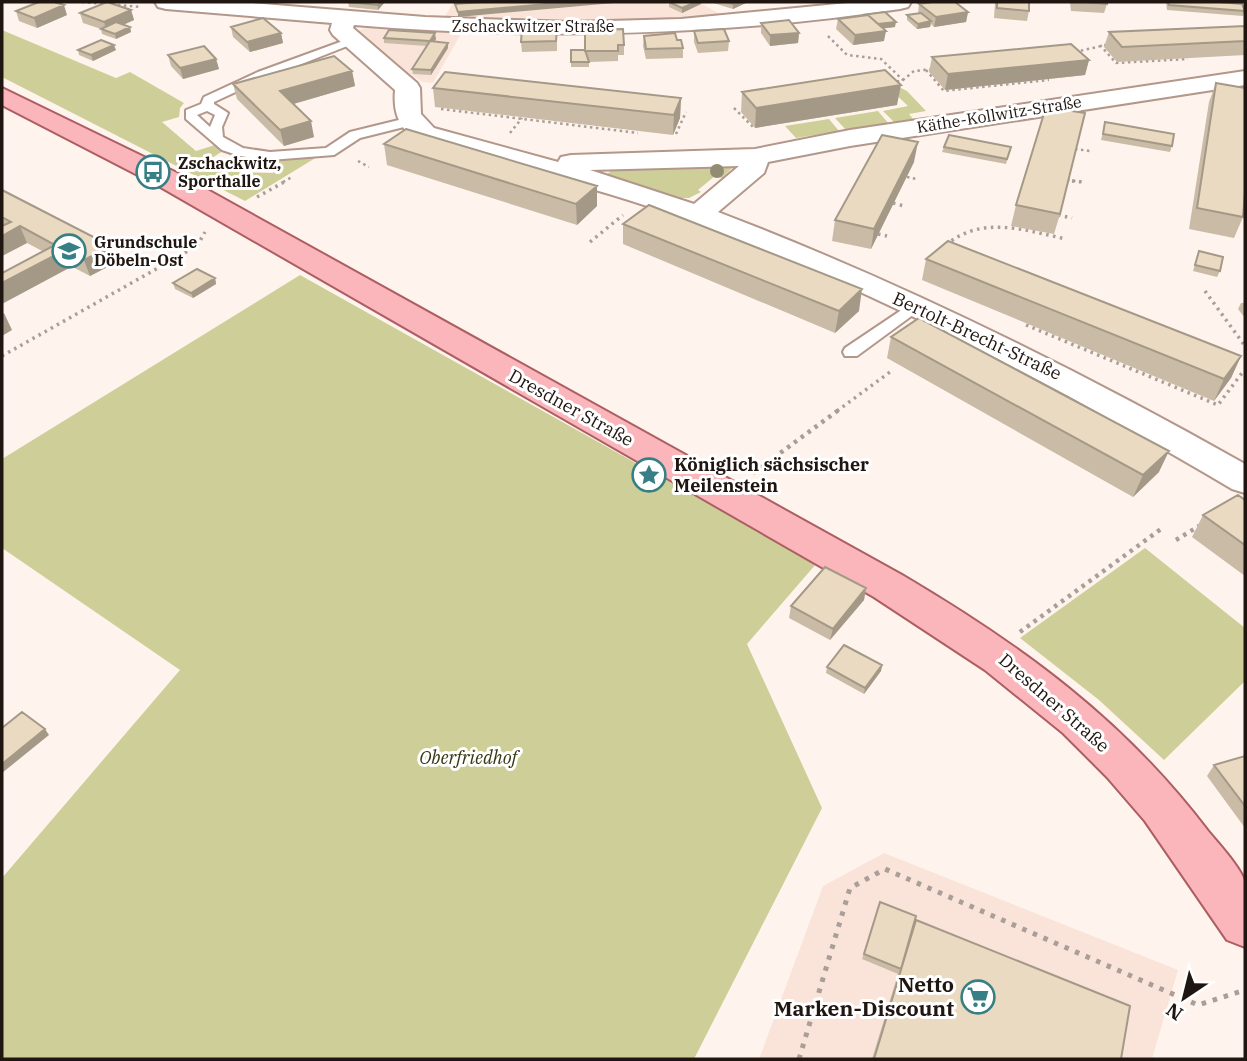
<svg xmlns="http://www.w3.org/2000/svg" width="1247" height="1061" font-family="'IBM Plex Serif',serif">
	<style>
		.built { fill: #fae4d9 }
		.green { fill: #cecf98 }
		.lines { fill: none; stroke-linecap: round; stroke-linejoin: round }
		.lane-casing { stroke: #b2978a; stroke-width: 4 }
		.street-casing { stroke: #b2978a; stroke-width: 4 }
		.primary-casing { stroke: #ac5e62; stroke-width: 4 }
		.path-far3 { stroke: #a99e98; stroke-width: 2.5; stroke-dasharray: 2.5 3.5; stroke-linecap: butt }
		.path-far2 { stroke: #a99e98; stroke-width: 3.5; stroke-dasharray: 2.5 4.5; stroke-linecap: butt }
		.path-far1 { stroke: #a99e98; stroke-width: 4.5; stroke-dasharray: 3.5 5; stroke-linecap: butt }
		.path { stroke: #a99e98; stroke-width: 5; stroke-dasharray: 4.5 7; stroke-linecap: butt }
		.lane { fill: #fff; fill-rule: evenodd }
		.street { fill: #fff; fill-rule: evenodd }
		.primary { fill: #fab6bb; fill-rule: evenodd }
		.tree { fill: #918c73 }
		.wall { fill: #c9bba6 }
		.shaded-wall { fill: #a49987 }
		.building { fill: #eadac1; stroke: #a49987; stroke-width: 2 }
		.labels { text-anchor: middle; stroke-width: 6; stroke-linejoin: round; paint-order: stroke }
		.far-street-label { font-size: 16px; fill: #201611; stroke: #fff }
		.far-poi-label { font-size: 16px; font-weight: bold; fill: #201611; stroke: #fff; text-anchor: start }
		.street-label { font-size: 18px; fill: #201611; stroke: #fff }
		.poi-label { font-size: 18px; font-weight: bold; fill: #201611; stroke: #fff; text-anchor: start }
		.park-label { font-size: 18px; font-style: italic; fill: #373710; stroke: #fff }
		.near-poi-label { font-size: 21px; font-weight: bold; fill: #201611; stroke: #fff; text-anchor: end }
	</style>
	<rect width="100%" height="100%" fill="#fff3ed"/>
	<!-- built -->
	<path class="built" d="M 454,2 L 699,2 L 728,19 L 509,23 L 441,22 Z
		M 371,26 L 381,26 L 462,32 L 433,83 L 423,82 L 399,68 L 355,32 Z
		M 884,853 L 1178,970 L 1152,1059 L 759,1059 L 823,886 Z"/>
	<!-- green -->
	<path class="green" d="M 2,30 L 116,78 L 130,72 L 184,103 L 180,108 L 179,117 L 162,122 L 196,151 L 215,145 L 223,151 L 210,159 L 230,167 L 244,158 L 249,159 L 238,172 L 273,173 L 280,160 L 317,157 L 245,201 L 2,77 Z
		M 897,86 L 907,91 L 926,111 L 909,114 L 913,119 L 894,122 L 883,111 L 908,106 L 888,87 Z
		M 878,111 L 889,124 L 846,130 L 835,118 Z
		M 829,119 L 839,131 L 796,138 L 785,126 Z
		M 730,165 L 732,168 L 722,178 L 715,176 L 698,190 L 701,192 L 689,198 L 676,198 L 607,174 L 611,171 Z
		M 300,275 L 816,564 L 747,644 L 822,808 L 694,1059 L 2,1059 L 2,878 L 180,670 L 2,548 L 2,459 Z
		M 1145,548 L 1245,628 L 1245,681 L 1164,760 L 1099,700 L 1020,638 Z"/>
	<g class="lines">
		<defs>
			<path id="lane" d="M 351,38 L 357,41 L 355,43 L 266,78 L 214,102 L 214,104 L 228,113 L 222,127 L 223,137 L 243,148 L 270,152 L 326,148 L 350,132 L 411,117 L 417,121 L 416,124 L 360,138 L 334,155 L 270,160 L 240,156 L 222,150 L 186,119 L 186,110 L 201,104 L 204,97 L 258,72 ZM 207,111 L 215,115 L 210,127 L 197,115 Z
				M 915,301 L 921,303 L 923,306 L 921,309 L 857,356 L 845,356 L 843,352 L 845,348 Z"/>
			<path id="street" d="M 155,2 L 240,2 L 425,17 L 571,22 L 681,19 L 858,2 L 911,2 L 908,7 L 900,9 C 718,36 537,40 354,25 L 353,28 L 417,83 L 420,88 L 421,114 L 434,128 L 558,162 L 561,157 L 571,155 L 755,149 L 850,130 L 1245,71 L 1245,85 L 850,146 L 768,162 L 764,173 L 718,212 C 901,282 1075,368 1245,464 L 1245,493 L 1232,489 C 1052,383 867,285 670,214 C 587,184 500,166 416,140 C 398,127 393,111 395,90 L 333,35 L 330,30 L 332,23 L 166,9 L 158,7 ZM 739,166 L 694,204 L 590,170 Z"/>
			<path id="primary" d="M 2,88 L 177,173 L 902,575 C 1022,646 1123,719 1208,831 C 1217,842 1243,870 1245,883 C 1247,902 1245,927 1245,947 L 1227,940 L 1145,821 L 1107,777 L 1063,733 L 985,670 L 874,597 L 157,185 L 2,105 Z"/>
		</defs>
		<!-- lane casing -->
		<use href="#lane" class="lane-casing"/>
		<!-- street casing -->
		<use href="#street" class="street-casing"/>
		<!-- primary casing -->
		<use href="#primary" class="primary-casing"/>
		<!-- path-far3 -->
		<path class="path-far3" d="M 82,2 L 141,7
			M 828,36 L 847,55 L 881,59 L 903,80
			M 1100,45 L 1116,63 L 1188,59
			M 1075,52 L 1110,44
			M 926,70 L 944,91 L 1049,80
			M 891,83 L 903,80 L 914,71 L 934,69
			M 734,108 L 755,129
			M 441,109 L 638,133
			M 510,133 L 522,118
			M 676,134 L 686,112
			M 1075,149 L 1090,151
			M 358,161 L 369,167
			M 907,177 L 916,179
			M 1067,180 L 1083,182
			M 283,182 L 292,177"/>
		<!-- path-far2 -->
		<path class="path-far2" d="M 1072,181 L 1083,182
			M 257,197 L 286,181
			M 893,203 L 904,206
			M 1058,215 L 1072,218
			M 878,234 L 887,236
			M 590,242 L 623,215
			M 946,245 C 982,215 1024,230 1066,239
			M 1205,291 L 1245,346
			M 1026,325 L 1218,405 L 1242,373
			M 2,356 L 197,246 L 205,232
			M 837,411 L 890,372"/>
		<!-- path-far1 -->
		<path class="path-far1" d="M 753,473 L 840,409
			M 1176,540 L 1199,526
			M 1020,632 L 1161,529"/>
		<!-- path -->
		<path class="path" d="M 799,1059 L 850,888 L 885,869 L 1198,1005 L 1245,990"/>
		<!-- lane -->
		<use href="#lane" class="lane"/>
		<!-- street -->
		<use href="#street" class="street"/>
		<!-- primary -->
		<use href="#primary" class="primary"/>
	</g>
	<!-- trees -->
	<circle class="tree" cx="717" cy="171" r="7"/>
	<!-- wall -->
	<path class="wall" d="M 348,2 L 385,2 L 378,10 L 349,7 Z
		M 669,2 L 701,4 L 682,13 L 669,7 Z
		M 710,2 L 748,2 L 733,9 Z
		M 989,2 L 1029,2 L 1029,11 L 1027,21 L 994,18 L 995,3 Z
		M 1070,2 L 1107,2 L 1107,4 L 1104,13 L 1071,11 Z
		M 1166,2 L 1219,2 L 1245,11 L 1243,16 L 1167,10 Z
		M 919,4 L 968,12 L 966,22 L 934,27 L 931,24 L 930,27 L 917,29 L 907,20 L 907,15 L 918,14 Z
		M 131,10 L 134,20 L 123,25 L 130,27 L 131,32 L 116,39 L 102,34 L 101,29 L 83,23 L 80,13 Z
		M 16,11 L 67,15 L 37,28 L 19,21 Z
		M 838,19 L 895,27 L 883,28 L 884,41 L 853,45 L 836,29 Z
		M 761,23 L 799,33 L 798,43 L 770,46 L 761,33 Z
		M 1245,26 L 1245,55 L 1117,62 L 1104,47 L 1109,32 Z
		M 231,27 L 281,33 L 283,43 L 250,52 L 233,37 Z
		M 557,28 L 557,51 L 522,52 L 521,42 Z
		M 585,30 L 624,45 L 624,55 L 618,55 L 618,61 L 589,62 L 589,67 L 571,67 L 571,50 L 585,50 Z
		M 694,31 L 729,41 L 728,51 L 698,53 L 694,42 Z
		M 644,36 L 677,40 L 683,48 L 683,58 L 646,59 L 643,46 Z
		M 384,38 L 436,39 L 434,42 L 448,48 L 431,75 L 413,74 L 412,69 L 427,46 L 384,43 Z
		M 78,50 L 116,50 L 93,61 L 79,55 Z
		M 168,55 L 216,59 L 219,69 L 183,79 L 171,66 Z
		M 932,57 L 1089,60 L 1085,75 L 945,90 L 929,72 Z
		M 352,71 L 355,86 L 293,104 L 314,137 L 284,146 L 237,99 L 233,84 Z
		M 1216,83 L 1243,217 L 1234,238 L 1189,229 L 1209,102 Z
		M 433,88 L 681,98 L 680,118 L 673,135 L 435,107 Z
		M 742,92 L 897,105 L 755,128 L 741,112 Z
		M 1104,128 L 1172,146 L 1170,152 L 1101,140 Z
		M 384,144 L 597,206 L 577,225 L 387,165 Z
		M 944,147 L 1011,147 L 1006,164 L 942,152 Z
		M 914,162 L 871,249 L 832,241 L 835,220 Z
		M 2,190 L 117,262 L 90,276 L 27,243 L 2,256 Z
		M 1016,205 L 1060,214 L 1054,234 L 1011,226 Z
		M 623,224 L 859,311 L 835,333 L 623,244 Z
		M 1199,251 L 1220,271 L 1217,277 L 1193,271 Z
		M 926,259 L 1241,356 L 1231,378 L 1214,401 L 922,280 Z
		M 215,278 L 216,284 L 193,298 L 175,289 L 173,283 Z
		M 1241,303 L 1245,303 L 1245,318 L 1238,309 Z
		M 891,337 L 1159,472 L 1133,497 L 887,358 Z
		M 1245,500 L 1245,576 L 1192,537 L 1203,515 Z
		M 866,588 L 864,600 L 830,640 L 789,618 L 791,606 Z
		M 882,665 L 881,671 L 864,694 L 826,673 L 827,667 Z
		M 1245,756 L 1245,828 L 1207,776 L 1214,765 Z
		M 880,902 L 912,932 L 916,920 L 1121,1059 L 872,1059 L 898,974 L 862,959 Z"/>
	<!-- shaded-wall -->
	<path class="shaded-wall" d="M 380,2 L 385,2 L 378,10 L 378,5 Z
		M 569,2 L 625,2 L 458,17 L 458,12 Z
		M 696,2 L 701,2 L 701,4 L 682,13 L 682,8 Z
		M 739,2 L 748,2 L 733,9 L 733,4 Z
		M 64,5 L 67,15 L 37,28 L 34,18 Z
		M 131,10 L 134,20 L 107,32 L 104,22 Z
		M 968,12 L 966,22 L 934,27 L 936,17 Z
		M 931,21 L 930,27 L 917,29 L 918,24 Z
		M 896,22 L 895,27 L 872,30 L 873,25 Z
		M 130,27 L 131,32 L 116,39 L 115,34 Z
		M 886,31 L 884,41 L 853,45 L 855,35 Z
		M 281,33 L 283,43 L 250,52 L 247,42 Z
		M 435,33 L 436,39 L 431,47 L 430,41 Z
		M 799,33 L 798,43 L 770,46 L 770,35 Z
		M 448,43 L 448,48 L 431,75 L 431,70 Z
		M 114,45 L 116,50 L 93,61 L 91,55 Z
		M 216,59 L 219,69 L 183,79 L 180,68 Z
		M 1089,60 L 1085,75 L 945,90 L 948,74 Z
		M 352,71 L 355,86 L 283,107 L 280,91 Z
		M 901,85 L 897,105 L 755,128 L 756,108 Z
		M 681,98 L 680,118 L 673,135 L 674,115 Z
		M 311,121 L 314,137 L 284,146 L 280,130 Z
		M 918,142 L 914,162 L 871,249 L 874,229 Z
		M 597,186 L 597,206 L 577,225 L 576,204 Z
		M 20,226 L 27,243 L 2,256 L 2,236 Z
		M 111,246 L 117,262 L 90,276 L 84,260 Z
		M 65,250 L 71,267 L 2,304 L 2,283 Z
		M 215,278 L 216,284 L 193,298 L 191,293 Z
		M 862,289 L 859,311 L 835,333 L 839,311 Z
		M 4,313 L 12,330 L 2,336 L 2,315 Z
		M 1241,356 L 1231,378 L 1214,401 L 1224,379 Z
		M 1169,451 L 1159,472 L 1133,497 L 1143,475 Z
		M 866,588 L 864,600 L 830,640 L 833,629 Z
		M 882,665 L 881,671 L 864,694 L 865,688 Z
		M 45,729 L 49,735 L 2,773 L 2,764 Z"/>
	<!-- building -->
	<path class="building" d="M 39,2 L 54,2 L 64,5 L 34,18 L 16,11 Z
		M 107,2 L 131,10 L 104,22 L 80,13 Z
		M 348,2 L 380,2 L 378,5 Z
		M 482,2 L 569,2 L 458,12 L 455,4 Z
		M 669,2 L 696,2 L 682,8 Z
		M 725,2 L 739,2 L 733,4 Z
		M 932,2 L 955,2 L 968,12 L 936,17 L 919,4 Z
		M 997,2 L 1029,2 L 1029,11 L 997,8 Z
		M 1084,2 L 1107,2 L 1107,4 Z
		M 1168,2 L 1219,2 L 1242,4 L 1245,11 L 1169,5 Z
		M 885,12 L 896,22 L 878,24 L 868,15 L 862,15 Z
		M 921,13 L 931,21 L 918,24 L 907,15 Z
		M 868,15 L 886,31 L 855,35 L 838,19 Z
		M 263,18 L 281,33 L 247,42 L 231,27 Z
		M 789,20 L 799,33 L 770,35 L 761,23 Z
		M 116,22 L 130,27 L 115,34 L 101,29 Z
		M 1245,26 L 1245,41 L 1122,47 L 1109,32 Z
		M 522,28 L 557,28 L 556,41 L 521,42 Z
		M 623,29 L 624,45 L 618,45 L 618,51 L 585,51 L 585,30 Z
		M 724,29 L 729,41 L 698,43 L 694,31 Z
		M 389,30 L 435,33 L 430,41 L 384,38 Z
		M 675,33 L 677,40 L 681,40 L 683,48 L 646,49 L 644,36 Z
		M 101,40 L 114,45 L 91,55 L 78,50 Z
		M 430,41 L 448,43 L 431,70 L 412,69 Z
		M 1071,44 L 1089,60 L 948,74 L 932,57 Z
		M 204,46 L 216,59 L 180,68 L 168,55 Z
		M 571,50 L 585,50 L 589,62 L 571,62 Z
		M 334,56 L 352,71 L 280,91 L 311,121 L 280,130 L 233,84 Z
		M 885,70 L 901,85 L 756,108 L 742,92 Z
		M 445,72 L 681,98 L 674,115 L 433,88 Z
		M 1216,83 L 1245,88 L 1245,192 L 1243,217 L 1197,208 Z
		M 1046,107 L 1085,113 L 1060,214 L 1016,205 Z
		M 1105,122 L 1174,134 L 1172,146 L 1103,134 Z
		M 406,129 L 597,186 L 576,204 L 384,144 Z
		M 882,135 L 918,142 L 874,229 L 835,220 Z
		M 949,135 L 1011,147 L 1007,159 L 944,147 Z
		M 2,190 L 111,246 L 84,260 L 65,250 L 2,283 L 2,273 L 55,245 L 20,226 L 2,236 L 2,226 L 11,222 L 2,217 Z
		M 649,205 L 862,289 L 839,311 L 623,224 Z
		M 948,241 L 1241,356 L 1224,379 L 926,259 Z
		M 1199,251 L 1223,257 L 1220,271 L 1195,265 Z
		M 197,269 L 215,278 L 191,293 L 173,283 Z
		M 919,318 L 1169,451 L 1143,475 L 891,337 Z
		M 1238,495 L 1245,500 L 1245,545 L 1203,515 Z
		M 825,567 L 866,588 L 833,629 L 791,606 Z
		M 844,645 L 882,665 L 865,688 L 827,667 Z
		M 22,712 L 45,729 L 2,764 L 2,728 Z
		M 1245,756 L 1245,806 L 1214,765 Z
		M 880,902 L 916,916 L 901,969 L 864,954 Z
		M 916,920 L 1130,1006 L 1121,1059 L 874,1059 Z"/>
	<!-- icons -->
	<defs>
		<symbol id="bus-ring" viewBox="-11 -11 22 22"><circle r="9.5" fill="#fff" stroke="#367f84" stroke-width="1.5"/><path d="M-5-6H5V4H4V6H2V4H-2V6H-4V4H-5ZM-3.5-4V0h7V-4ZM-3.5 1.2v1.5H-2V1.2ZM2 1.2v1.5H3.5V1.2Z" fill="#367f84"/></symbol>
		<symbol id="school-ring" viewBox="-11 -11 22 22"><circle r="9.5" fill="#fff" stroke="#367f84" stroke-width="1.5"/><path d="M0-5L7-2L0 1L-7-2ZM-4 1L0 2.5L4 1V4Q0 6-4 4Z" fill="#367f84"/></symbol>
		<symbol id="sight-ring" viewBox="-11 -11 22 22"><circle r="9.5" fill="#fff" stroke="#367f84" stroke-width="1.5"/><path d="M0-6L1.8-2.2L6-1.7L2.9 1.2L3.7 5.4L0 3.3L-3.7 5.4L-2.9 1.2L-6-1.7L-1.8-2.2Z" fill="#367f84"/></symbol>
		<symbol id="supermarket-ring" viewBox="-11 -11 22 22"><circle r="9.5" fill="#fff" stroke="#367f84" stroke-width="1.5"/><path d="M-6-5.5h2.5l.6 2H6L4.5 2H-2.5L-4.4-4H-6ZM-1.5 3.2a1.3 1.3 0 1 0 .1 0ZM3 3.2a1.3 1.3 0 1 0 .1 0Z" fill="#367f84"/></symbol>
	</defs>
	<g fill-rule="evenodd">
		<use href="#bus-ring" x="134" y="153" width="38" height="38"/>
		<use href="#school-ring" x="50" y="232" width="38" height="38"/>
		<use href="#sight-ring" x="630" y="456" width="38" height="38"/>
		<use href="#supermarket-ring" x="959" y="978" width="38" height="38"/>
	</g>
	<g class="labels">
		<!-- far-street labels -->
		<g class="far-street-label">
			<text x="533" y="32">Zschackwitzer Straße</text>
			<text transform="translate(999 114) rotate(-9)" y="6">Käthe-Kollwitz-Straße</text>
		</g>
		<!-- far-poi labels -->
		<g class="far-poi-label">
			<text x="178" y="169">Zschackwitz,<tspan x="178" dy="18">Sporthalle</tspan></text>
			<text x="94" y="248">Grundschule<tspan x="94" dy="18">Döbeln-Ost</tspan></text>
		</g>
		<!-- street labels -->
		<g class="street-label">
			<text transform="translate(977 336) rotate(25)" y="6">Bertolt-Brecht-Straße</text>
			<text transform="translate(571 408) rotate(29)" y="6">Dresdner Straße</text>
			<text transform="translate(1054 703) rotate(41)" y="6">Dresdner Straße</text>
		</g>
		<!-- poi labels -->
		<g class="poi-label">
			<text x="674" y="471">Königlich sächsischer<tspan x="674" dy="21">Meilenstein</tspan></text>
		</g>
		<!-- park labels -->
		<g class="park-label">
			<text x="468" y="764">Oberfriedhof</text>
		</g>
		<!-- near-poi labels -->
		<g class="near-poi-label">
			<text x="954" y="992">Netto<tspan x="954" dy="24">Marken-Discount</tspan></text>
		</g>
	</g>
	<!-- border -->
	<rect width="1247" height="1061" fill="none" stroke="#201611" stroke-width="7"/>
	<!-- north arrow -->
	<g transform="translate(1184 998) rotate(215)" stroke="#ffffff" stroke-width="5" paint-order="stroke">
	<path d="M0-5L12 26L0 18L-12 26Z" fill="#201611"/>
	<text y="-10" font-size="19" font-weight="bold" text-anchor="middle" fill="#201611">N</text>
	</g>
</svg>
